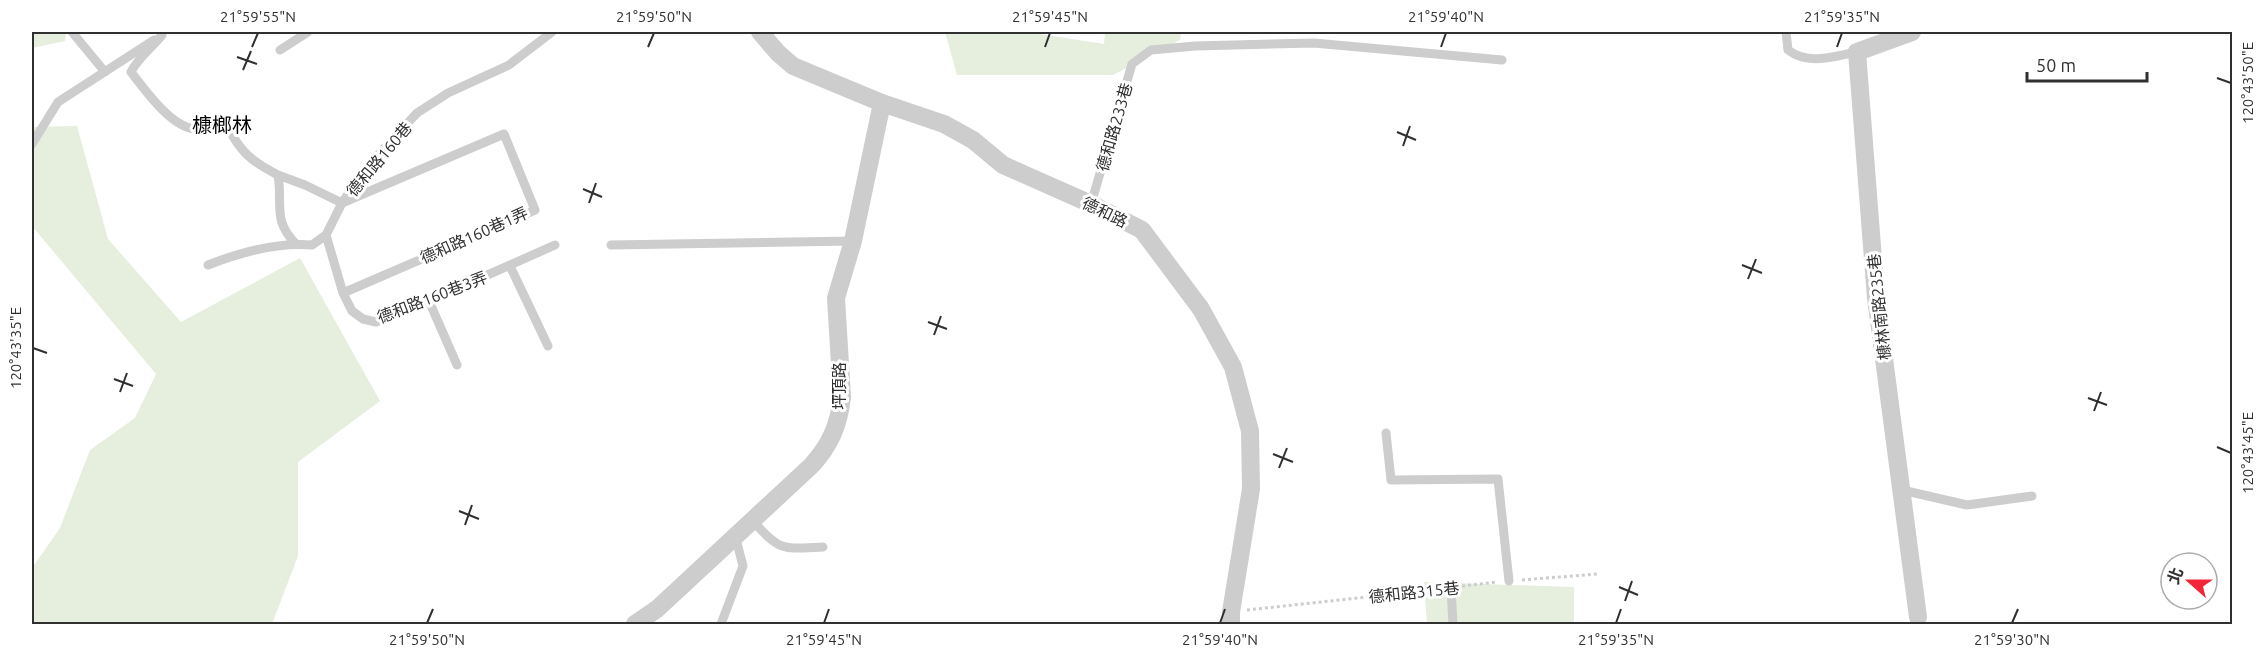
<svg xmlns="http://www.w3.org/2000/svg" width="2264" height="656" font-family="Ubuntu,'Noto Sans TC',sans-serif">
	<style>
		.green { fill: #e6eedd }
		.lines { fill: none; stroke-linecap: round; stroke-linejoin: round }
		.path { stroke: #cdcdcd; stroke-width: 3; stroke-dasharray: 3 3; stroke-linecap: butt }
		.service { stroke: #cdcdcd; stroke-width: 9 }
		.minor { stroke: #cdcdcd; stroke-width: 18 }
		.ticks { fill: none; stroke: #303030; stroke-width: 2 }
		.labels { text-anchor: middle; stroke-width: 6; stroke-linejoin: round; paint-order: stroke }
		.street-label { font-size: 16px; fill: #303030; stroke: #fff }
		.quarter-label { font-size: 20px; fill: #000; stroke: #fff }
		.neatline { fill: none; stroke: #303030; stroke-width: 2 }
		.ticks-label { font-size: 15px; text-anchor: middle; fill: #303030 }
	</style>
	<rect width="100%" height="100%" fill="#fff"/>
	<!-- green -->
	<path class="green" d="M 32,32 L 66,32 L 65,41 L 32,48 Z
		M 945,32 L 1027,32 L 1104,44 L 1105,32 L 1181,32 L 1180,40 L 1113,75 L 957,75 Z
		M 77,126 L 108,239 L 181,322 L 300,258 L 380,401 L 298,462 L 298,556 L 272,624 L 32,624 L 32,568 L 60,528 L 90,450 L 135,418 L 156,374 L 32,226 L 32,127 Z
		M 1424,582 L 1574,587 L 1574,624 L 1427,624 Z"/>
	<g class="lines">
		<!-- path -->
		<path class="path" d="M 1522,580 L 1597,574
			M 1462,586 L 1497,582
			M 1247,610 L 1441,589"/>
		<!-- service -->
		<path class="service" d="M 72,32 L 105,72
			M 1786,32 L 1788,50 C 1809,66 1834,56 1857,52
			M 162,35 C 152,48 138,58 131,72 C 145,90 171,127 195,129 C 201,129 211,124 218,122 L 227,125 C 240,152 251,161 278,175 C 283,205 272,220 296,244
			M 280,50 L 308,32
			M 32,144 L 58,102 L 154,40
			M 278,175 L 305,185 L 342,203 L 504,134 L 535,210 L 343,293
			M 1091,204 L 1132,64 L 1151,50 L 1195,46 L 1314,43 L 1502,60
			M 326,235 L 343,293 L 352,311 L 363,319 L 376,322 L 429,301 L 555,245
			M 611,245 L 853,241
			M 208,265 C 241,252 276,242 312,245 L 326,235 L 342,203 L 366,168 L 417,113 L 448,93 L 509,65 L 552,32
			M 510,266 L 548,346
			M 429,301 L 457,365
			M 1386,433 L 1391,480 L 1498,479 L 1509,581
			M 1902,490 L 1967,505 L 2032,496
			M 752,520 C 781,552 781,549 823,547
			M 1451,588 L 1453,624
			M 721,624 L 743,566 L 735,535"/>
		<!-- minor -->
		<path class="minor" d="M 760,32 L 778,53 L 793,66 L 882,103 L 944,124 L 973,140 L 1003,165 L 1091,204 L 1142,230 L 1201,309 L 1233,367 L 1250,431 L 1251,489 L 1231,612 L 1231,624
			M 1912,32 L 1857,52 L 1876,298 L 1918,617
			M 635,624 L 657,609 L 812,465 C 830,445 839,425 842,397 L 836,298 L 853,241 L 882,103"/>
	</g>
	<!-- ticks -->
	<path class="ticks" d="M 252,47 L 258,33M 648,47 L 654,33M 1045,47 L 1050,33M 1441,47 L 1446,33M 1837,47 L 1842,33M 237,57 L 257,64M 243,70 L 251,51M 2217,78 L 2231,83M 1397,132 L 1416,140M 1403,146 L 1410,126M 583,189 L 602,197M 589,203 L 596,183M 1742,265 L 1762,273M 1748,279 L 1756,259M 928,322 L 947,329M 934,335 L 941,316M 33,348 L 47,353M 114,379 L 133,386M 120,392 L 127,373M 2088,398 L 2107,405M 2094,411 L 2101,392M 2217,447 L 2231,453M 1273,454 L 1293,462M 1279,468 L 1287,448M 459,511 L 479,519M 465,525 L 472,505M 1619,587 L 1638,595M 1625,601 L 1632,581M 427,623 L 433,609M 824,623 L 829,609M 1220,623 L 1225,609M 1616,623 L 1621,609M 2012,623 L 2018,609"/>
	<g class="labels">
		<!-- street labels -->
		<g class="street-label">
			<text transform="translate(1114 127) rotate(-74)" y="6">德和路233巷</text>
			<text transform="translate(379 159) rotate(-50)" y="6">德和路160巷</text>
			<text transform="translate(1105 212) rotate(26)" y="6">德和路</text>
			<text transform="translate(474 235) rotate(-24)" y="6">德和路160巷1弄</text>
			<text transform="translate(432 297) rotate(-21)" y="6">德和路160巷3弄</text>
			<text transform="translate(1879 307) rotate(-96)" y="6">槺林南路235巷</text>
			<text transform="translate(839 386) rotate(-90)" y="6">坪頂路</text>
			<text transform="translate(1414 592) rotate(-6)" y="6">德和路315巷</text>
		</g>
		<!-- quarter labels -->
		<g class="quarter-label">
			<text x="222" y="132">槺榔林</text>
		</g>
	</g>
	<!-- border -->
	<rect width="2264" height="656" fill="none" stroke="#ffffff" stroke-width="66"/>
	<!-- north arrow -->
	<g transform="translate(2189 581) rotate(291)"><circle r="28" fill="#ffffff" stroke="#acacac" stroke-width="1.5"/>
	<path d="M0-4.5L10 22L0 15L-10 22Z" fill="#f22638"/>
	<text y="-9" font-size="16" font-weight="bold" text-anchor="middle" fill="#303030">北</text>
	</g>
	<!-- scale -->
	<path d="M2027 72v9h120v-9" fill="none" stroke="#303030" stroke-width="3"/>
	<text x="2036" y="72" font-size="18" fill="#303030" stroke="#ffffff" stroke-width="4.5" paint-order="stroke">50 m</text>
	<rect x="33" y="33" width="2198" height="590" class="neatline"/>
	<g class="ticks-label">
		<text x="258" y="22">21°59'55"N</text>
		<text x="654" y="22">21°59'50"N</text>
		<text x="1050" y="22">21°59'45"N</text>
		<text x="1446" y="22">21°59'40"N</text>
		<text x="1842" y="22">21°59'35"N</text>
		<text transform="translate(2248 83) rotate(-90)" y="5">120°43'50"E</text>
		<text transform="translate(16 348) rotate(-90)" y="5">120°43'35"E</text>
		<text transform="translate(2248 453) rotate(-90)" y="5">120°43'45"E</text>
		<text x="427" y="645">21°59'50"N</text>
		<text x="824" y="645">21°59'45"N</text>
		<text x="1220" y="645">21°59'40"N</text>
		<text x="1616" y="645">21°59'35"N</text>
		<text x="2012" y="645">21°59'30"N</text>
	</g>
</svg>
